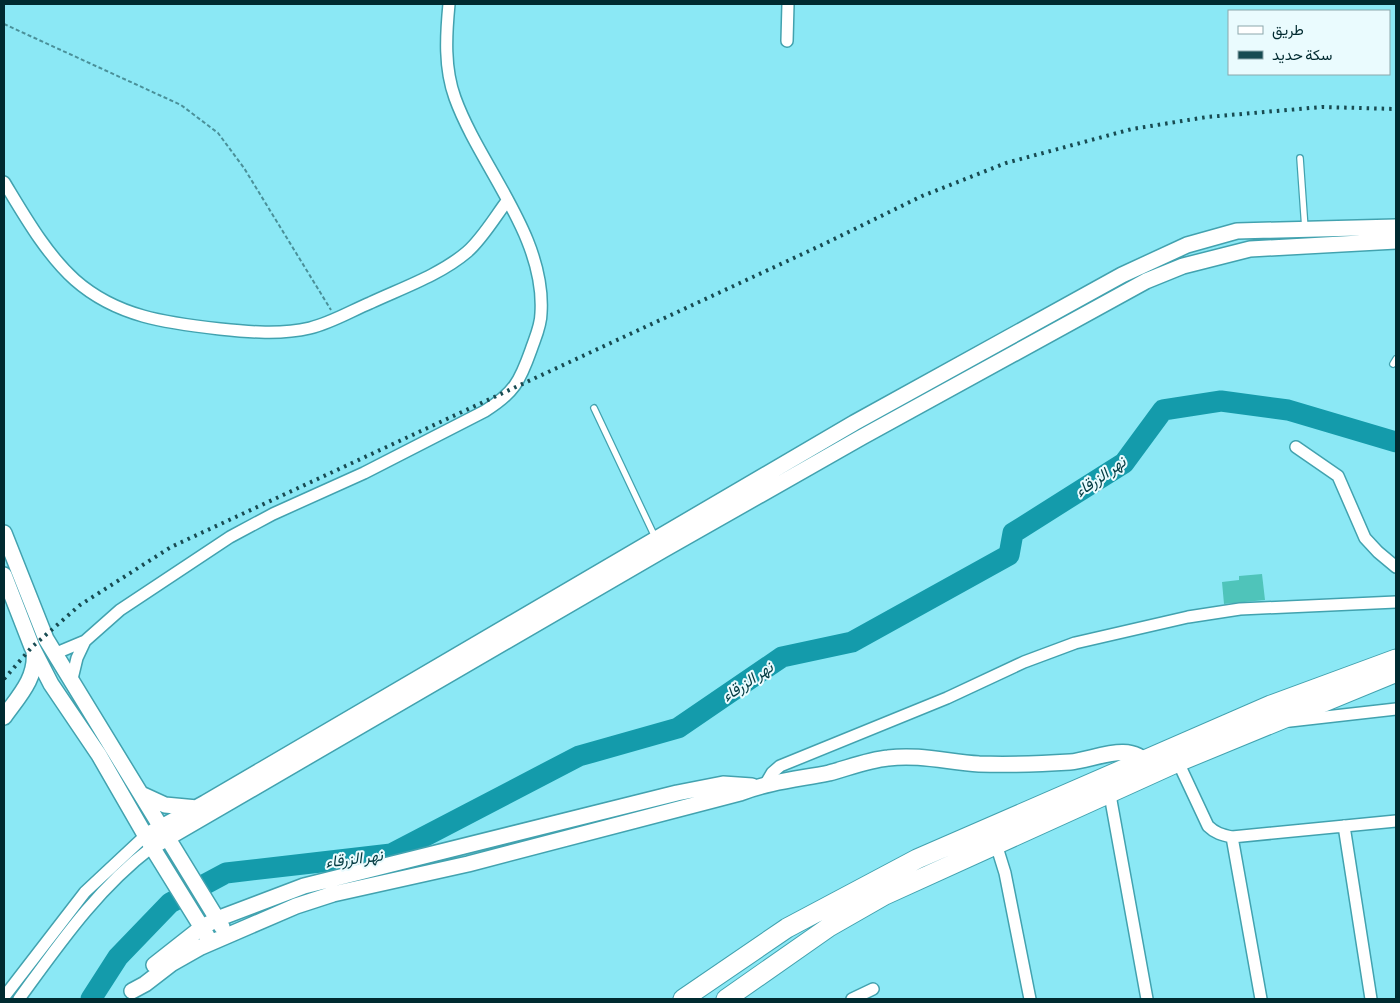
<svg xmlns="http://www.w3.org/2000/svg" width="1400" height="1003" font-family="'Alegreya Sans',Vazirmatn,sans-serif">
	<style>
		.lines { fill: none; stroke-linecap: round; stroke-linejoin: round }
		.river { stroke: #149bab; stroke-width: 21 }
		.building { fill: #4fc4ba }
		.service-casing { stroke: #42a2af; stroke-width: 8 }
		.minor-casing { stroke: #42a2af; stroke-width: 14 }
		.tertiary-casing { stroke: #42a2af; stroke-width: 18 }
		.primary-casing { stroke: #42a2af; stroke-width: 21 }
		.path { stroke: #4a9099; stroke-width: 2; stroke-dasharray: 4 2.5; stroke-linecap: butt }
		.service { stroke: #fff; stroke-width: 5.5 }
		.minor { stroke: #fff; stroke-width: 11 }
		.tertiary { stroke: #fff; stroke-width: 15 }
		.primary { stroke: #fff; stroke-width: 19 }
		.rail { stroke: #184b52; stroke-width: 4; stroke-dasharray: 2.5 5; stroke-linecap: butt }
		.labels { text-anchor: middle; stroke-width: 4; stroke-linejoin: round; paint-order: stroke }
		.water-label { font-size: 16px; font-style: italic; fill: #033b42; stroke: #eafbfe }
	</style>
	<rect width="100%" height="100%" fill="#8be8f5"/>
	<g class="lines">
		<!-- river -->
		<path class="river" d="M 91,999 L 118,957 L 170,903 L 226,873 L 391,854 L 579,756 L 678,728 L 782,657 L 852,642 L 1009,555 L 1013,533 L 1124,463 L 1163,410 L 1221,401 L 1288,410 L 1396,442"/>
	</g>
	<!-- building -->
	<path class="building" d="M 1262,574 L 1265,600 L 1224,604 L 1222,582 L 1239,580 L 1239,576 Z"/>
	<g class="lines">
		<defs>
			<path id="service" d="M 1300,158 L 1305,229
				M 1393,364 L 1396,359
				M 594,408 L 655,537"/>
			<path id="minor" d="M 787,41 L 788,4
				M 4,182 C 24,215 46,254 75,280 C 117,317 167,323 220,329 C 249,332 281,335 310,328 C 331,323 351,311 370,303 C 402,288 440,275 467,252 C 482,239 495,217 507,201
				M 1296,447 L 1338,476 L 1365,538 L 1378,552 L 1396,567
				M 54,654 L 85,641 L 120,610 L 230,537 L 273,514 L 364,473 L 485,411 C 514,393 520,381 531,350 C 535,338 541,326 541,313 C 546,236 480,167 455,98 C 444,68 446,35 449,4
				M 71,683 L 77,658 L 85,641
				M 1290,721 L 1396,709
				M 1178,762 L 1208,826 C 1215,833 1222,835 1232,837 L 1396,821
				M 765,785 L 772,773 L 780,766 L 947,698 L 1024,662 L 1075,643 L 1188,617 L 1240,609 L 1396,602
				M 1110,795 L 1147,999
				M 1344,826 L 1371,999
				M 1232,837 L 1261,999
				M 996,844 L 1005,873 L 1030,999
				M 4,997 L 85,892 L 145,836
				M 19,999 C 60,943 96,890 152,847
				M 852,999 L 873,989"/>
			<path id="tertiary" d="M 4,533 L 46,639 L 222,927
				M 4,575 L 32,647 L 51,684 L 99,755 L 152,847 L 207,936
				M 4,717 C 18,697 37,678 34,652
				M 141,794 L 165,805 L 197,808
				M 145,836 L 205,803 L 854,423 L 1122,275 L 1187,245 L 1237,231 L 1396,227
				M 152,847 L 663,550 L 862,437 L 1146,281 L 1183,266 L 1250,249 L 1396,241
				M 154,965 L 201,928 L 217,919 L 304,886 L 677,793 L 723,784 L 752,786
				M 132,991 L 145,984 L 171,964 L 201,947 L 296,906 L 333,894 L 468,864 L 740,793 C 768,782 799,779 829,773 C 848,768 868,760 888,758 C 919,754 948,762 979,764 C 1009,765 1039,764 1070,762 C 1094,760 1131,740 1148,765"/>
			<path id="primary" d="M 683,999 L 787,928 L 917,859 L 1271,705 L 1396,659
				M 726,999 L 829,927 L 885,895 L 1178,762 L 1392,674"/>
		</defs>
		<!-- service casing -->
		<use href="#service" class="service-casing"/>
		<!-- minor casing -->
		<use href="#minor" class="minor-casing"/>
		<!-- tertiary casing -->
		<use href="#tertiary" class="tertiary-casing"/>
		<!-- primary casing -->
		<use href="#primary" class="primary-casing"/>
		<!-- path -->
		<path class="path" d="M 4,24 L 181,105 L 218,133 L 244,168 L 331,310"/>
		<!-- service -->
		<use href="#service" class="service"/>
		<!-- minor -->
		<use href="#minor" class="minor"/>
		<!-- tertiary -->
		<use href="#tertiary" class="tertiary"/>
		<!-- primary -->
		<use href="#primary" class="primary"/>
		<!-- rail -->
		<path class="rail" d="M 4,679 L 32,647 L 80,605 L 171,547 L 824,244 L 922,196 L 1006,163 L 1132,129 L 1207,117 L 1322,107 L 1396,109"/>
	</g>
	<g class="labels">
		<!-- water labels -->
		<g class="water-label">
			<text transform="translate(1100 476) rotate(-35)" y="6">نهر الزرقاء</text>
			<text transform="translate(747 681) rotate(-34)" y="6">نهر الزرقاء</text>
			<text transform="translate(354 858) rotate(-7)" y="6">نهر الزرقاء</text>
		</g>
	</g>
	<!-- border -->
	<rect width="1400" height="1003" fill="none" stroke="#002a30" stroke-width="10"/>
	<!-- legend -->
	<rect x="1228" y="10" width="162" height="65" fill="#eafbfe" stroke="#8ca7ac"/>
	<rect x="1238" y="26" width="25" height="8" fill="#ffffff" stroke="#8ca7ac"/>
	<text x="1272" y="35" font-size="15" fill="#002a30">طريق</text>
	<rect x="1238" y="51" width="25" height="8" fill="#184b52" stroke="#8ca7ac"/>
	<text x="1272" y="60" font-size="15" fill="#002a30">سكة حديد</text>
</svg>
